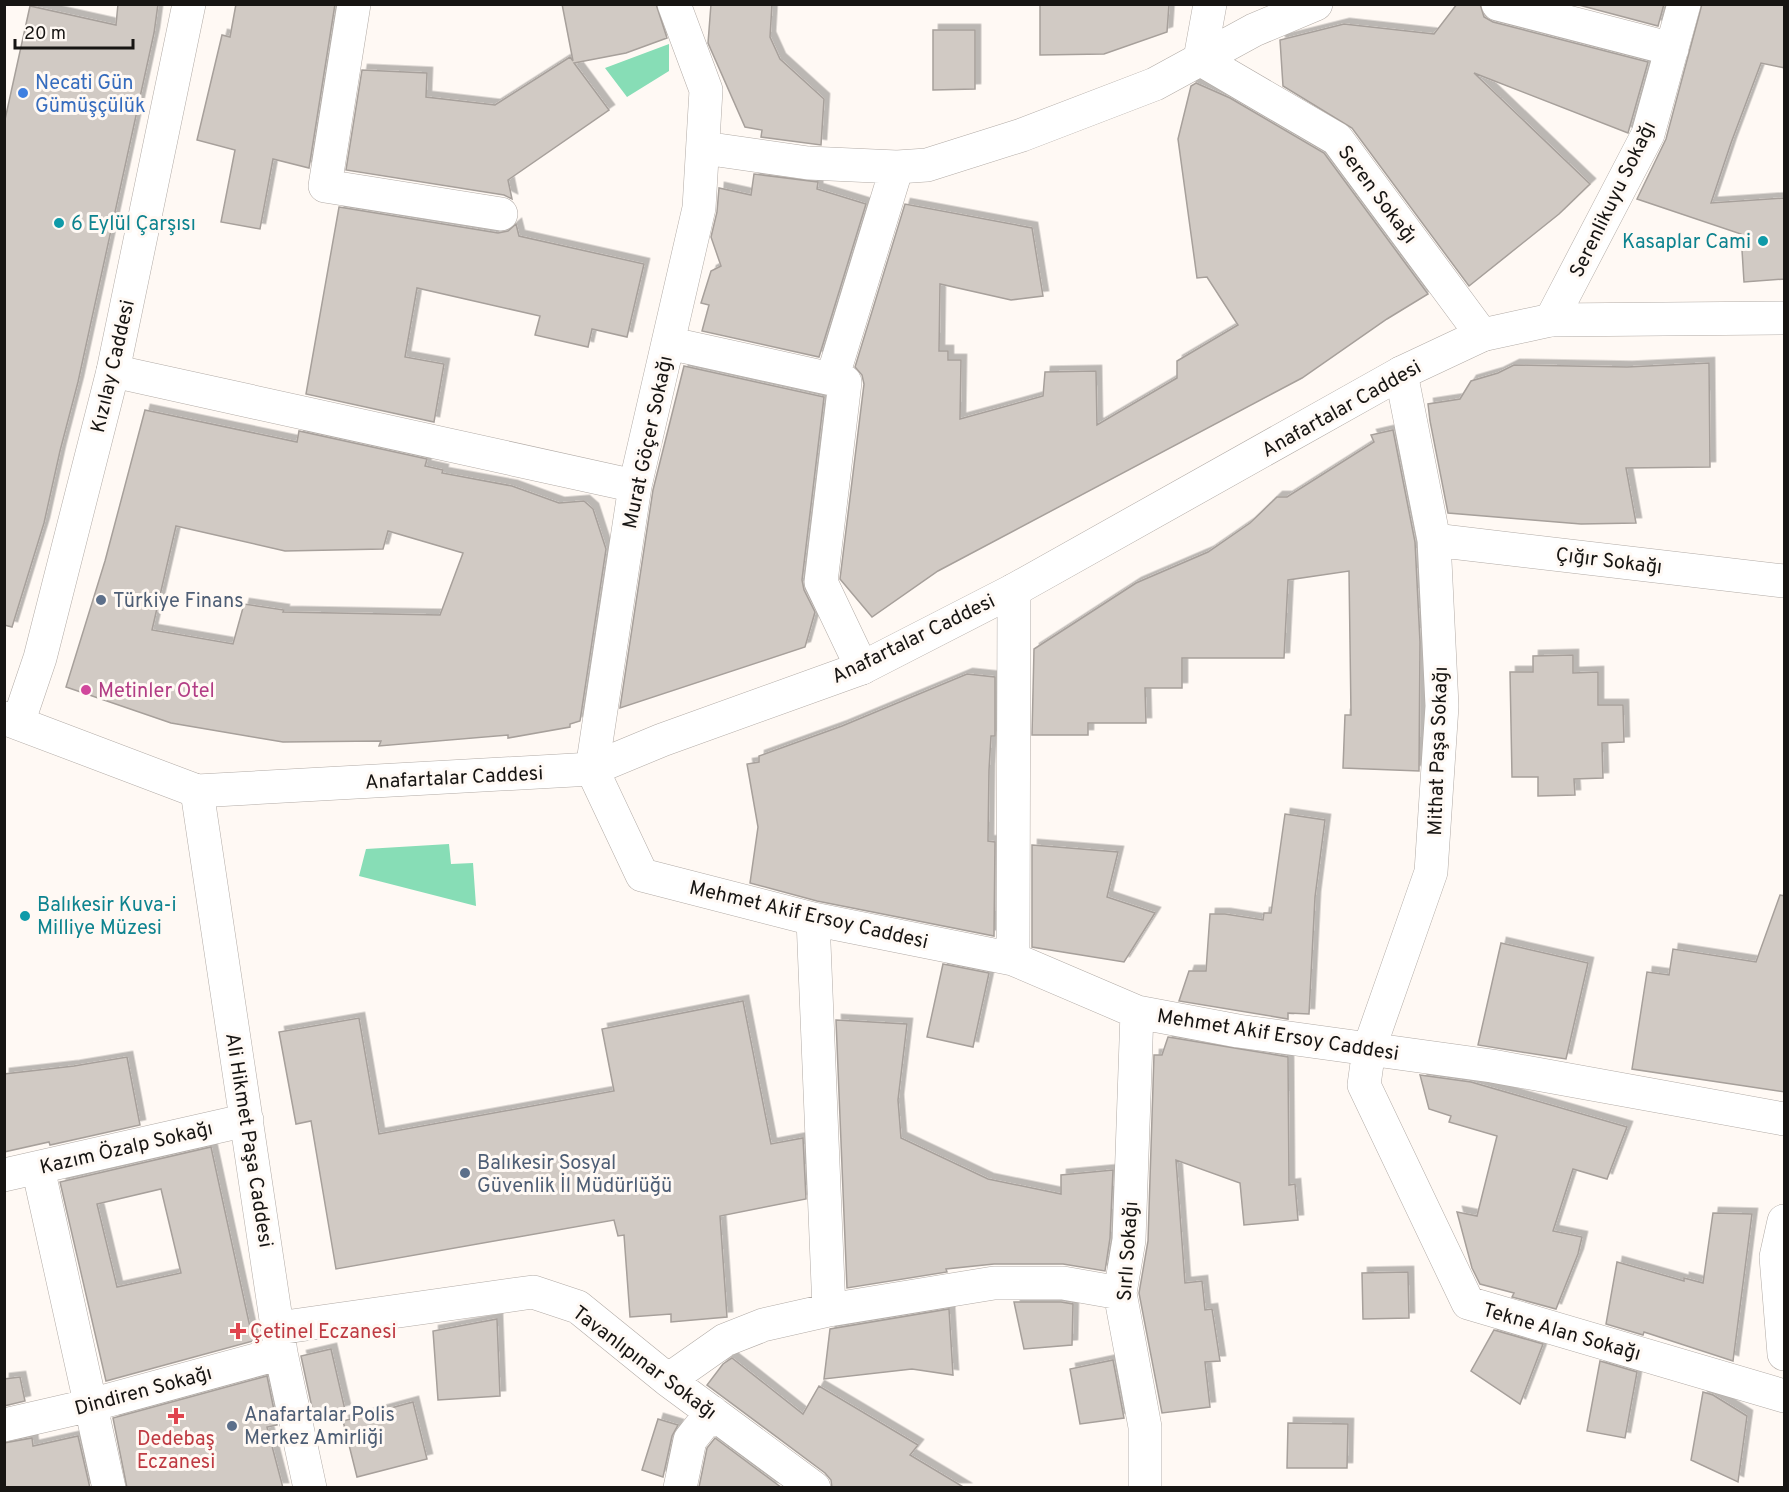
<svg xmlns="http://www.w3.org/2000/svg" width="1789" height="1492" font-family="Overpass,sans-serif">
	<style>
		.green { fill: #87ddb6 }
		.building { fill: #d1cac4; stroke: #a7a09b; stroke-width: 1.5; fill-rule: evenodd; filter: url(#shadow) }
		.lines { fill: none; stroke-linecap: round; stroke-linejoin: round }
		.minor-casing { stroke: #b2aba6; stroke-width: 34 }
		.major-casing { stroke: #b2aba6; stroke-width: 34 }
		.minor { stroke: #fff; stroke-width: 33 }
		.major { stroke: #fff; stroke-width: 33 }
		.shop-dot { fill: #3f7fe0; stroke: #fff9f4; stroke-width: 2 }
		.culture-dot { fill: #0f9aa8; stroke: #fff9f4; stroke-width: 2 }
		.service-dot { fill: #5c6f8a; stroke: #fff9f4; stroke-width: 2 }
		.hotel-dot { fill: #d1479c; stroke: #fff9f4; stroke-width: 2 }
		.health-dot { fill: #e0444e; stroke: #fff9f4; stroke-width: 2 }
		.labels { text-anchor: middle; stroke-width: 6; stroke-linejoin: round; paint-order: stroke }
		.shop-label { font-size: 20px; fill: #366cbe; stroke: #fff9f4; text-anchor: start }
		.street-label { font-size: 20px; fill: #171513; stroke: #fff9f4 }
		.culture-label { font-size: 20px; fill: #0d838f; stroke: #fff9f4; text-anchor: start }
		.service-label { font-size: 20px; fill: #4e5e75; stroke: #fff9f4; text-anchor: start }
		.hotel-label { font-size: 20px; fill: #b23c85; stroke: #fff9f4; text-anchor: start }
		.health-label { font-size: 20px; fill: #be3a42; stroke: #fff9f4; text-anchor: start }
	</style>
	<defs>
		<filter id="shadow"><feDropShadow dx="5.5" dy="-5.5" stdDeviation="0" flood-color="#0004"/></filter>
	</defs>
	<rect width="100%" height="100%" fill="#fff9f4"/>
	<!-- green -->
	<path class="green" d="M 669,44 L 669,71 L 627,97 L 605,68 Z
		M 449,844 L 451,864 L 473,863 L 476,906 L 359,876 L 366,849 Z"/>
	<!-- building -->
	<path class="building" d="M 118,4 L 158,4 L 154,33 L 78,382 L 60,451 L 44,523 L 12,627 L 4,625 L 4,124 L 30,6 L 116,25 Z
		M 236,4 L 335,4 L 309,168 L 273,159 L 260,229 L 221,222 L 235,150 L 197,140 L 222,35 L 230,37 Z
		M 562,4 L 656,4 L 667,38 L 626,53 L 574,63 L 609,110 L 508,180 L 512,199 L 504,195 L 346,170 L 362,70 L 427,73 L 426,97 L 495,105 L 570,57 L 573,61 Z
		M 711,4 L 772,4 L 770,37 L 780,59 L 824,99 L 821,145 L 761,137 L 762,130 L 745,127 L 708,43 Z
		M 1040,4 L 1169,4 L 1167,32 L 1104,54 L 1040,55 Z
		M 1457,4 L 1480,4 L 1484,17 L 1493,22 L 1648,62 L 1628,133 L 1474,73 L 1590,184 L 1559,214 L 1469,286 L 1352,128 L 1283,86 L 1280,40 L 1344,24 L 1434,34 Z
		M 1575,4 L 1664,4 L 1658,26 Z
		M 1702,4 L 1785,4 L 1785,68 L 1761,63 L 1731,143 L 1711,203 L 1785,198 L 1785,279 L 1744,282 L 1741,234 L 1637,199 L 1666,139 Z
		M 933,30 L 975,30 L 975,89 L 933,90 Z
		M 1196,83 L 1230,98 L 1324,153 L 1428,294 L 1387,319 L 1302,378 L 938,571 L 872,617 L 840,579 L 864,384 L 862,375 L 855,367 L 905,204 L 1032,228 L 1043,296 L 1011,300 L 940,284 L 939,351 L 948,351 L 948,360 L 961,360 L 960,419 L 1043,396 L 1045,372 L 1096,371 L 1097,425 L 1177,378 L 1177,361 L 1238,325 L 1207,277 L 1197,278 L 1178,139 L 1191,86 Z
		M 754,174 L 818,182 L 817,189 L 866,204 L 819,357 L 702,331 L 709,305 L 701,303 L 711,271 L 721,266 L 711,237 L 717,212 L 719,188 L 751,195 Z
		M 339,207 L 498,233 L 508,231 L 516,224 L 519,236 L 644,264 L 627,337 L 592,329 L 588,347 L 535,335 L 540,316 L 417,288 L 405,357 L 444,364 L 434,422 L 306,394 Z
		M 1709,363 L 1710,467 L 1626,468 L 1636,523 L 1581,524 L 1448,513 L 1430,421 L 1428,404 L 1460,399 L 1471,381 L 1498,373 L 1514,365 L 1627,367 Z
		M 684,366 L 824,397 L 802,580 L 804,590 L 815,612 L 805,647 L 620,708 L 653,490 Z
		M 145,410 L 297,442 L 299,431 L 427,459 L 425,466 L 443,470 L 442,473 L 512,486 L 559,503 L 584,501 L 593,509 L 606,549 L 580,721 L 570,724 L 570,727 L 508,738 L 508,735 L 379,746 L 381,741 L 283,742 L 171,723 L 66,687 L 105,561 ZM 176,526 L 285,551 L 383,549 L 388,531 L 463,553 L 440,615 L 283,612 L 284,610 L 244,604 L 233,644 L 152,630 Z
		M 1393,430 L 1415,542 L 1420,642 L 1419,771 L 1343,768 L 1345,715 L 1351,715 L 1349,571 L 1288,580 L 1284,658 L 1182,658 L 1182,688 L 1145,688 L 1146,723 L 1088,723 L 1088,735 L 1032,735 L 1034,649 L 1136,583 L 1208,552 L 1250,523 L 1277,497 L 1287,497 L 1374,442 L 1371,435 Z
		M 1573,655 L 1573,673 L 1598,672 L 1598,705 L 1623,705 L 1624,742 L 1602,743 L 1603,778 L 1574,779 L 1575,795 L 1538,796 L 1538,777 L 1512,777 L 1510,672 L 1533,672 L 1533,656 Z
		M 967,674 L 995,677 L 995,736 L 991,736 L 989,770 L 988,841 L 995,842 L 994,936 L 817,901 L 750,883 L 758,827 L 747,764 L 759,762 L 759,756 L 842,726 Z
		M 1285,814 L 1325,820 L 1315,897 L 1309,1014 L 1288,1013 L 1288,1019 L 1179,1001 L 1189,971 L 1206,971 L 1210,914 L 1225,914 L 1263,920 L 1264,913 L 1271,913 Z
		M 1032,845 L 1118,852 L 1107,897 L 1155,913 L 1124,962 L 1032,947 Z
		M 1780,895 L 1785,896 L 1785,1092 L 1632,1069 L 1647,972 L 1669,975 L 1673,949 L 1756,962 Z
		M 1501,943 L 1588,963 L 1566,1059 L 1478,1045 Z
		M 943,964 L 989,973 L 973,1047 L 927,1037 Z
		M 743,1001 L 771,1144 L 803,1138 L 806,1199 L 720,1216 L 727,1317 L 671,1322 L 671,1314 L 630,1317 L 624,1235 L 618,1236 L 614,1220 L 336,1269 L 311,1121 L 296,1124 L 279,1032 L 359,1018 L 379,1134 L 614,1091 L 602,1029 Z
		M 836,1020 L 907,1024 L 898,1100 L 901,1138 L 988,1179 L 1061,1194 L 1061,1175 L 1113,1170 L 1110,1238 L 1105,1271 L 1063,1264 L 994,1264 L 946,1269 L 947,1272 L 847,1288 Z
		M 1168,1037 L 1288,1057 L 1289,1185 L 1295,1184 L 1298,1220 L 1244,1225 L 1240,1183 L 1176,1160 L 1185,1283 L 1202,1281 L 1205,1310 L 1212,1309 L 1220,1361 L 1205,1362 L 1210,1407 L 1162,1413 L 1139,1293 L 1148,1241 L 1154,1055 L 1162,1055 Z
		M 127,1057 L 140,1125 L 50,1145 L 49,1142 L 4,1152 L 4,1074 L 74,1066 Z
		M 1420,1075 L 1471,1082 L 1627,1127 L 1607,1179 L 1573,1169 L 1553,1231 L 1582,1237 L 1578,1254 L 1556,1309 L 1512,1297 L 1514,1293 L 1480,1284 L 1472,1268 L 1457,1212 L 1477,1216 L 1497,1136 L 1449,1122 L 1451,1116 L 1429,1109 Z
		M 211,1147 L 253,1341 L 106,1381 L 60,1182 ZM 161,1189 L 181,1273 L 117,1287 L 97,1204 Z
		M 1713,1213 L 1752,1214 L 1733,1361 L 1644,1332 L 1643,1335 L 1606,1324 L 1617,1262 L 1684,1281 L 1684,1278 L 1703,1283 Z
		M 1408,1272 L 1409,1318 L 1363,1319 L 1362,1273 Z
		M 1014,1302 L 1061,1302 L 1073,1304 L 1072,1345 L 1024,1349 Z
		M 949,1309 L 953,1375 L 912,1369 L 824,1379 L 830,1329 Z
		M 497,1319 L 500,1396 L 438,1400 L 433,1331 Z
		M 1494,1330 L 1543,1344 L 1520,1404 L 1471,1371 Z
		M 331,1349 L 345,1410 L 314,1417 L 301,1356 Z
		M 732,1358 L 803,1414 L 819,1386 L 918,1445 L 910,1455 L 965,1488 L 832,1488 L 831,1480 L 825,1473 L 707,1385 L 723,1364 Z
		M 1113,1360 L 1124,1418 L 1080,1424 L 1070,1369 Z
		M 1600,1361 L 1637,1372 L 1625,1438 L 1587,1431 Z
		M 267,1376 L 277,1425 L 267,1427 L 283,1488 L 127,1488 L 113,1418 Z
		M 20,1377 L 25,1401 L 4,1406 L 4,1379 Z
		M 1703,1392 L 1713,1395 L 1747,1416 L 1738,1482 L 1691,1460 Z
		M 413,1402 L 427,1459 L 357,1477 L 343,1421 Z
		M 658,1419 L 678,1425 L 672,1436 L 663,1477 L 642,1470 Z
		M 1288,1423 L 1348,1424 L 1347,1468 L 1287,1468 Z
		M 78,1436 L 90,1488 L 4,1488 L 4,1443 L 32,1438 L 33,1446 Z
		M 715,1438 L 782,1488 L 699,1487 L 707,1448 Z"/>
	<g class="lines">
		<defs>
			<path id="minor" d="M 354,4 L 325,186 L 501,214
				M 674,4 L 706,90 L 699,208 L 635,486 L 592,769 L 642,875 L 813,919 L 1013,959 L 1137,1012 L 1238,1031 L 1492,1066 L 1784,1119
				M 1210,4 L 1200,59 L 1337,139 L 1482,335
				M 1498,4 L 1672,49
				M 704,148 L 808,163 L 897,167 L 927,165 L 1022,135 L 1155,84 L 1254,30 L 1316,4
				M 1551,320 L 1648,134 L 1684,4
				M 668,343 L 845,382 L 821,582 L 862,668
				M 113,371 L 635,486
				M 1401,373 L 1434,540 L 1442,706 L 1431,872 L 1369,1049 L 1364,1085 L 1468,1303 L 1784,1396
				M 832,379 L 897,167
				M 1434,540 L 1784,581
				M 197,791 L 281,1353 L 310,1488
				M 813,919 L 829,1310
				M 1013,959 L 1014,590
				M 1137,1012 L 1129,1240 L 1120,1293 L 1145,1427 L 1145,1488
				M 38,1168 L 109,1488
				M 4,1175 L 247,1120
				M 1784,1221 L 1776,1257 L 1784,1354
				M 278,1328 L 533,1292 L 578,1307 L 668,1380 L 814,1488
				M 668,1380 L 725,1340 L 763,1325 L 829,1310 L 994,1283 L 1063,1283 L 1120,1293
				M 4,1425 L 91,1405 L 281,1353
				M 680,1488 L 690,1440 L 712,1412"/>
			<path id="major" d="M 4,718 L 197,791 L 592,769 L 662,740 L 862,668 L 1014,590 L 1401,373 L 1482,335 L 1551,320 L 1784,318
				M 18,723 L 40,658 L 113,371 L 189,4"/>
		</defs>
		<!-- minor casing -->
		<use href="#minor" class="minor-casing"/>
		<!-- major casing -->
		<use href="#major" class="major-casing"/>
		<!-- minor -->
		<use href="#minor" class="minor"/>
		<!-- major -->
		<use href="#major" class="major"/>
	</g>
	<!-- markers -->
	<circle class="shop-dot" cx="23" cy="93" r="6"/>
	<g class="culture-dot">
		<circle cx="59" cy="223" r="6"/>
		<circle cx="1763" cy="241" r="6"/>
		<circle cx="25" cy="916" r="6"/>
	</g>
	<g class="service-dot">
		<circle cx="101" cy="600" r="6"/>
		<circle cx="465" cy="1173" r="6"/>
		<circle cx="232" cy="1426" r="6"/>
	</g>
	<circle class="hotel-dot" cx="86" cy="690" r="6"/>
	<g class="health-dot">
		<path d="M235 1322h6v6h6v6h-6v6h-6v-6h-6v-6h6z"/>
		<path d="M173 1407h6v6h6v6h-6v6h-6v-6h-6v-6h6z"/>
	</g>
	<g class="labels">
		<!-- shop labels -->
		<g class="shop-label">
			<text x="35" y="89">Necati Gün<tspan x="35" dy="23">Gümüşçülük</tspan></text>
		</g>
		<!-- street labels -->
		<g class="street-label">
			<text transform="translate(1378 194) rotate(53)" y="7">Seren Sokağı</text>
			<text transform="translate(1612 199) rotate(-64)" y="7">Serenlikuyu Sokağı</text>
			<text transform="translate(112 366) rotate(-77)" y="7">Kızılay Caddesi</text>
			<text transform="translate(1341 408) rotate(-29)" y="7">Anafartalar Caddesi</text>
			<text transform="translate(647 442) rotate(-78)" y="7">Murat Göçer Sokağı</text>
			<text transform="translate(1609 560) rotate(7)" y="7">Çığır Sokağı</text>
			<text transform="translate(913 638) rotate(-26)" y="7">Anafartalar Caddesi</text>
			<text transform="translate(1437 751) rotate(-88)" y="7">Mithat Paşa Sokağı</text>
			<text transform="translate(454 777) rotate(-3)" y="7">Anafartalar Caddesi</text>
			<text transform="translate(809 914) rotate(13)" y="7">Mehmet Akif Ersoy Caddesi</text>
			<text transform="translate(1278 1034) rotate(9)" y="7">Mehmet Akif Ersoy Caddesi</text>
			<text transform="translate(250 1140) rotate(81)" y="7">Ali Hikmet Paşa Caddesi</text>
			<text transform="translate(126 1147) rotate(-13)" y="7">Kazım Özalp Sokağı</text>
			<text transform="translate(1127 1251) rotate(-86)" y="7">Sırlı Sokağı</text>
			<text transform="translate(1562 1331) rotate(16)" y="7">Tekne Alan Sokağı</text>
			<text transform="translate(645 1362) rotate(37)" y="7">Tavanlıpınar Sokağı</text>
			<text transform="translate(143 1390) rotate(-15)" y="7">Dindiren Sokağı</text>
		</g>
		<!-- culture labels -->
		<g class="culture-label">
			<text x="71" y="230">6 Eylül Çarşısı</text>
			<text x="1751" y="248" text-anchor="end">Kasaplar Cami</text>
			<text x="37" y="911">Balıkesir Kuva-i<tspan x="37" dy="23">Milliye Müzesi</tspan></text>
		</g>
		<!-- service labels -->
		<g class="service-label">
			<text x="113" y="607">Türkiye Finans</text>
			<text x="477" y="1169">Balıkesir Sosyal<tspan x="477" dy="23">Güvenlik İl Müdürlüğü</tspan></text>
			<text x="244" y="1421">Anafartalar Polis<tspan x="244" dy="23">Merkez Amirliği</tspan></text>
		</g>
		<!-- hotel labels -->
		<g class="hotel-label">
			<text x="98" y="697">Metinler Otel</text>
		</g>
		<!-- health labels -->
		<g class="health-label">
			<text x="250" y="1338">Çetinel Eczanesi</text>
			<text x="176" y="1445" text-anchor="middle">Dedebaş<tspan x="176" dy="23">Eczanesi</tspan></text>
		</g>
	</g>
	<!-- border -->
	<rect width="1789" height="1492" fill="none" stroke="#171513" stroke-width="12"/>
	<!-- scale -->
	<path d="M15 39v9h118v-9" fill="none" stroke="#171513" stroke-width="3"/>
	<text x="24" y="39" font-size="18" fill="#171513" stroke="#fff9f4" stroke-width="4.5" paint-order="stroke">20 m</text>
</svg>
